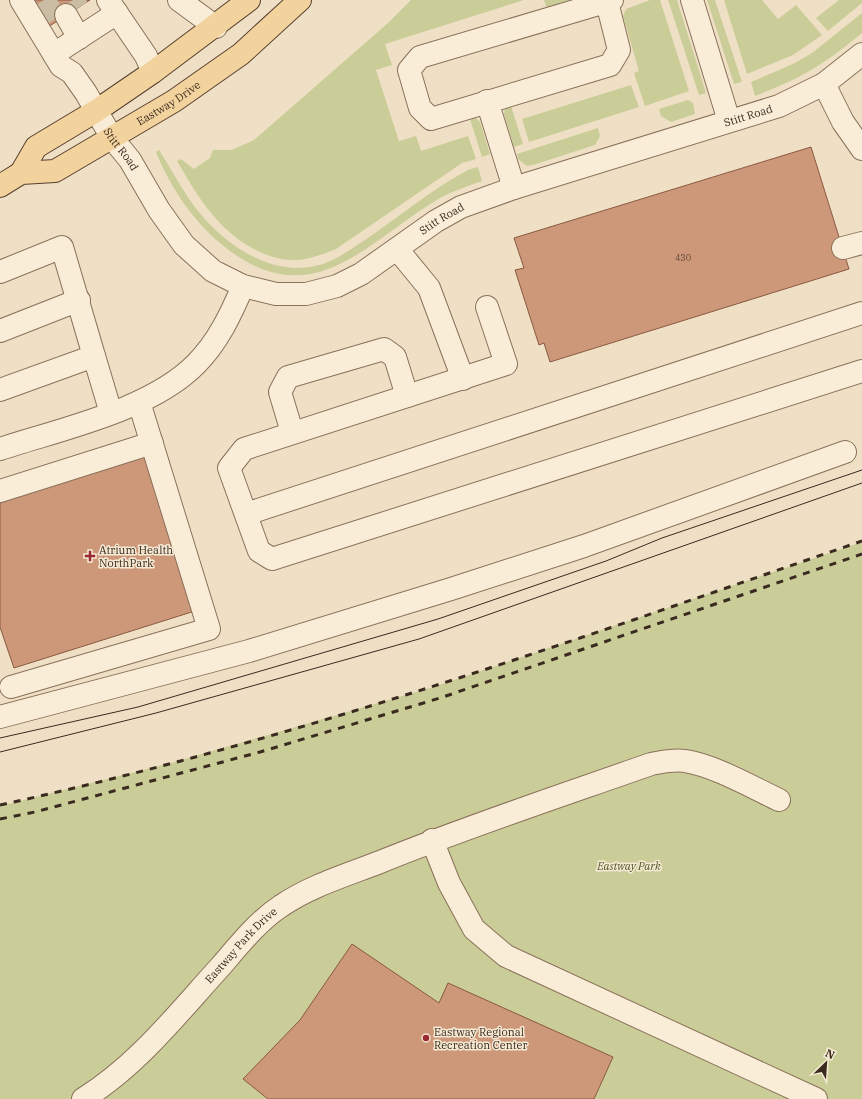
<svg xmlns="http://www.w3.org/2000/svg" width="862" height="1099" font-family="'IBM Plex Serif',serif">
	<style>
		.green { fill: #cacd98 }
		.building { fill: #cd987a; stroke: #895940 }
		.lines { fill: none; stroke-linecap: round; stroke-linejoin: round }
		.minor-tunnel { stroke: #cbbca4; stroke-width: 22; stroke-dasharray: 22 11; stroke-linecap: butt }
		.minor-casing { stroke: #8a715b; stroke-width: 24 }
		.major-casing { stroke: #573f2f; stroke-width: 24 }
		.minor { stroke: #f9edd8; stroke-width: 22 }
		.major { stroke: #f2d29d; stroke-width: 22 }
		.tram { stroke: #3a2a1f; stroke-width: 1 }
		.rail { stroke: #3a2a1f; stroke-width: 3; stroke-dasharray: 7 7; stroke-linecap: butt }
		.poi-dot { fill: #992a32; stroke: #f6ead4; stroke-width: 1.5 }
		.labels { text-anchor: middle; stroke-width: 3; stroke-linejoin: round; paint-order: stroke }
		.number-label { font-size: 9px; fill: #5f4636 }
		.street-label { font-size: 11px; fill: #3a2a1f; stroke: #f6ead4 }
		.poi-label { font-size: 11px; fill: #3a2a1f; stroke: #f6ead4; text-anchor: start }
		.park-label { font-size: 11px; font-style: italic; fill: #4d5625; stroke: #f6ead4 }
	</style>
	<rect width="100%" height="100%" fill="#efe0c5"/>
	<!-- green -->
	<path class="green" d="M 411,0 L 524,0 L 385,44 L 392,65 L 376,70 L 399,141 L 416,136 L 421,151 L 468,136 L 476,159 L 462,163 L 336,249 C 323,254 311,259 298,260 C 265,262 231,238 212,214 C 198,198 188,179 177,161 L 181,159 L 194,169 L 210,158 L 213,150 L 232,150 L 254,140 L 388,23 Z
		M 544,0 L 575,0 L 547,9 Z
		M 650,0 L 660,0 L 689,91 L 645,106 L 634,73 L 639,71 L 623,16 L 626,9 Z
		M 668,0 L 677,0 L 706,93 L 699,95 Z
		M 707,0 L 715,0 L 742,82 L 734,84 Z
		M 724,0 L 762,0 L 778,19 L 796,5 L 822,35 L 793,55 L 747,74 Z
		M 839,0 L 862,0 L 862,3 L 828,31 L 816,18 Z
		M 862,13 L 862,33 C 825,64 800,79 755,96 L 751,82 L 793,64 L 812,53 Z
		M 631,85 L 639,107 L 529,142 L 522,119 Z
		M 688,100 L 693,103 L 695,114 L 671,122 L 661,116 L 659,109 Z
		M 511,106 L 523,144 L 514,147 L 504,114 L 505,108 Z
		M 475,117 L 480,122 L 490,154 L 482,157 L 470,119 Z
		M 598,128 L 600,136 L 595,145 L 533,165 L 527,166 L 518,159 L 517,154 Z
		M 159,150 C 172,170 183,192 198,211 C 231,252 288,287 340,256 C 384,230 423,194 468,170 L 478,167 L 482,181 C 468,186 453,191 440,198 C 367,241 314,316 226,248 C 195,224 171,189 156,152 Z
		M 862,542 L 862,1099 L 0,1099 L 0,806 L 171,763 L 433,687 Z"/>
	<!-- building -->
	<path class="building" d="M 31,0 L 90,0 L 48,27 Z
		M 811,147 L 849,269 L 550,362 L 544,343 L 539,345 L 515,270 L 524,268 L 514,238 Z
		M 144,455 L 198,610 L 14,668 L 0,627 L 0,503 Z
		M 352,944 L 439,1003 L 448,983 L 613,1057 L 594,1099 L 268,1099 L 243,1079 L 300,1020 Z"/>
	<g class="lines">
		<!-- minor-tunnel -->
		<path class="minor-tunnel" d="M 44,0 L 58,21
			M 73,0 L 78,8"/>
		<defs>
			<g id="minor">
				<path id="s1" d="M 21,0 L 61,66 L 72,73 L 86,93 L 112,138 L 130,160 L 159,210 L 184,245 L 213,271 L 243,286 L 276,294 L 306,294 L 337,286 L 361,274 L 436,221 L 461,207 L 514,188 L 779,106 L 824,84 L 862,54"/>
				<path d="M 108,0 L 146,56 L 153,72"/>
				<path d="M 179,0 L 216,27"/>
				<path d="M 692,0 L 729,121"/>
				<path d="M 607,2 L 619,50 L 610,65 L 431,119 L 420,108 L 409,70 L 420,57 L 612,0"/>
				<path d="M 66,15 L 79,38"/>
				<path d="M 54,54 L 117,13"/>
				<path d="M 824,84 L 843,122 L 862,149"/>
				<path d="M 487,101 L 514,188"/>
				<path d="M 843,248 L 862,243"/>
				<path d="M 397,249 L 429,288 L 463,379"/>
				<path d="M 0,272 L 62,247 L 94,356 L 0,390"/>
				<path d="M 487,307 L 506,364 L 244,449 L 229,468 L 259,551 L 272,559 L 862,371"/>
				<path d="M 0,331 L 79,300"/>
				<path d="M 94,356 L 111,413"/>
				<path d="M 292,432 L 280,392 L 288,377 L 384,349 L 395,357 L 407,396"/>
				<path d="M 0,449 C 61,429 151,410 196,364 C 218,342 231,314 243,286"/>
				<path d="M 0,491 L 152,443"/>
				<path d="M 246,514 L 862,313"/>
				<path d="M 11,687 L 209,629 L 139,402"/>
				<path d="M 0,717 L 249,651 L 451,589 L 584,546 L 845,452"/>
				<path d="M 432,840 L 449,883 L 474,929 L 506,956 L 816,1099"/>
				<path id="s2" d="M 83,1099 C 138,1065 178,1013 221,966 C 239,945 258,921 281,906 C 310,886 347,875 380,862 C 469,826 560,796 651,764 C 662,762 673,759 685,761 C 713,765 752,787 779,800"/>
			</g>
			<g id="major">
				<path d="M 21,173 L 36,147 L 96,111 L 153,72 L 249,0"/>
				<path id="s3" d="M 0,186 L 21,173 L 55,171 L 174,101 L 241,54 L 300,0"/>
			</g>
		</defs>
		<!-- minor casing -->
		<use href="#minor" class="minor-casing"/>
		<!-- major casing -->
		<use href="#major" class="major-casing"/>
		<!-- minor -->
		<use href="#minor" class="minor"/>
		<!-- major -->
		<use href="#major" class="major"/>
		<!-- tram -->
		<path class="tram" d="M 0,738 L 138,707 L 438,619 L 606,561 L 662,538 L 862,470
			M 0,752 L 156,713 L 419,639 L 862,483"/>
		<!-- rail -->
		<path class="rail" d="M 0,805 C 294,741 578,639 862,541
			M 0,819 L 35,812 L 260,752 L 440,698 L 862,554"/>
	</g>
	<!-- markers -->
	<g class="poi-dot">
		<path d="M88 550h4v4h4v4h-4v4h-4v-4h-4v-4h4z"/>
		<circle cx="426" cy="1038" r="4"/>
	</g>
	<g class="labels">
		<!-- number labels -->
		<g class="number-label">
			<text x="683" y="261">430</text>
		</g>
		<!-- street labels -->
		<g class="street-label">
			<text dy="4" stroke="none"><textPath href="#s3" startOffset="191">Eastway Drive</textPath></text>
			<text dy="4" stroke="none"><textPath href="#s1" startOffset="913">Stitt Road</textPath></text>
			<text dy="4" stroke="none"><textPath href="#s1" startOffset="181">Stitt Road</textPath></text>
			<text dy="4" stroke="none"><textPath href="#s1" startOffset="589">Stitt Road</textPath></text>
			<text dy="4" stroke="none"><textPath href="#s2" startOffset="221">Eastway Park Drive</textPath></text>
		</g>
		<!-- poi labels -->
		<g class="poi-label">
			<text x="99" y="554">Atrium Health<tspan x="99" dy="13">NorthPark</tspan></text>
			<text x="434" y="1036">Eastway Regional<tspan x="434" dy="13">Recreation Center</tspan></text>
		</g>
		<!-- park labels -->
		<g class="park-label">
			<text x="629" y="870">Eastway Park</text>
		</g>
	</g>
	<!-- north arrow -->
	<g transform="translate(826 1063) rotate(25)" stroke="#f6ead4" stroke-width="3" paint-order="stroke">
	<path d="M0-3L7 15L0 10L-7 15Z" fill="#3a2a1f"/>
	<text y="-6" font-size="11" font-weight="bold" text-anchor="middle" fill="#3a2a1f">N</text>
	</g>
</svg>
